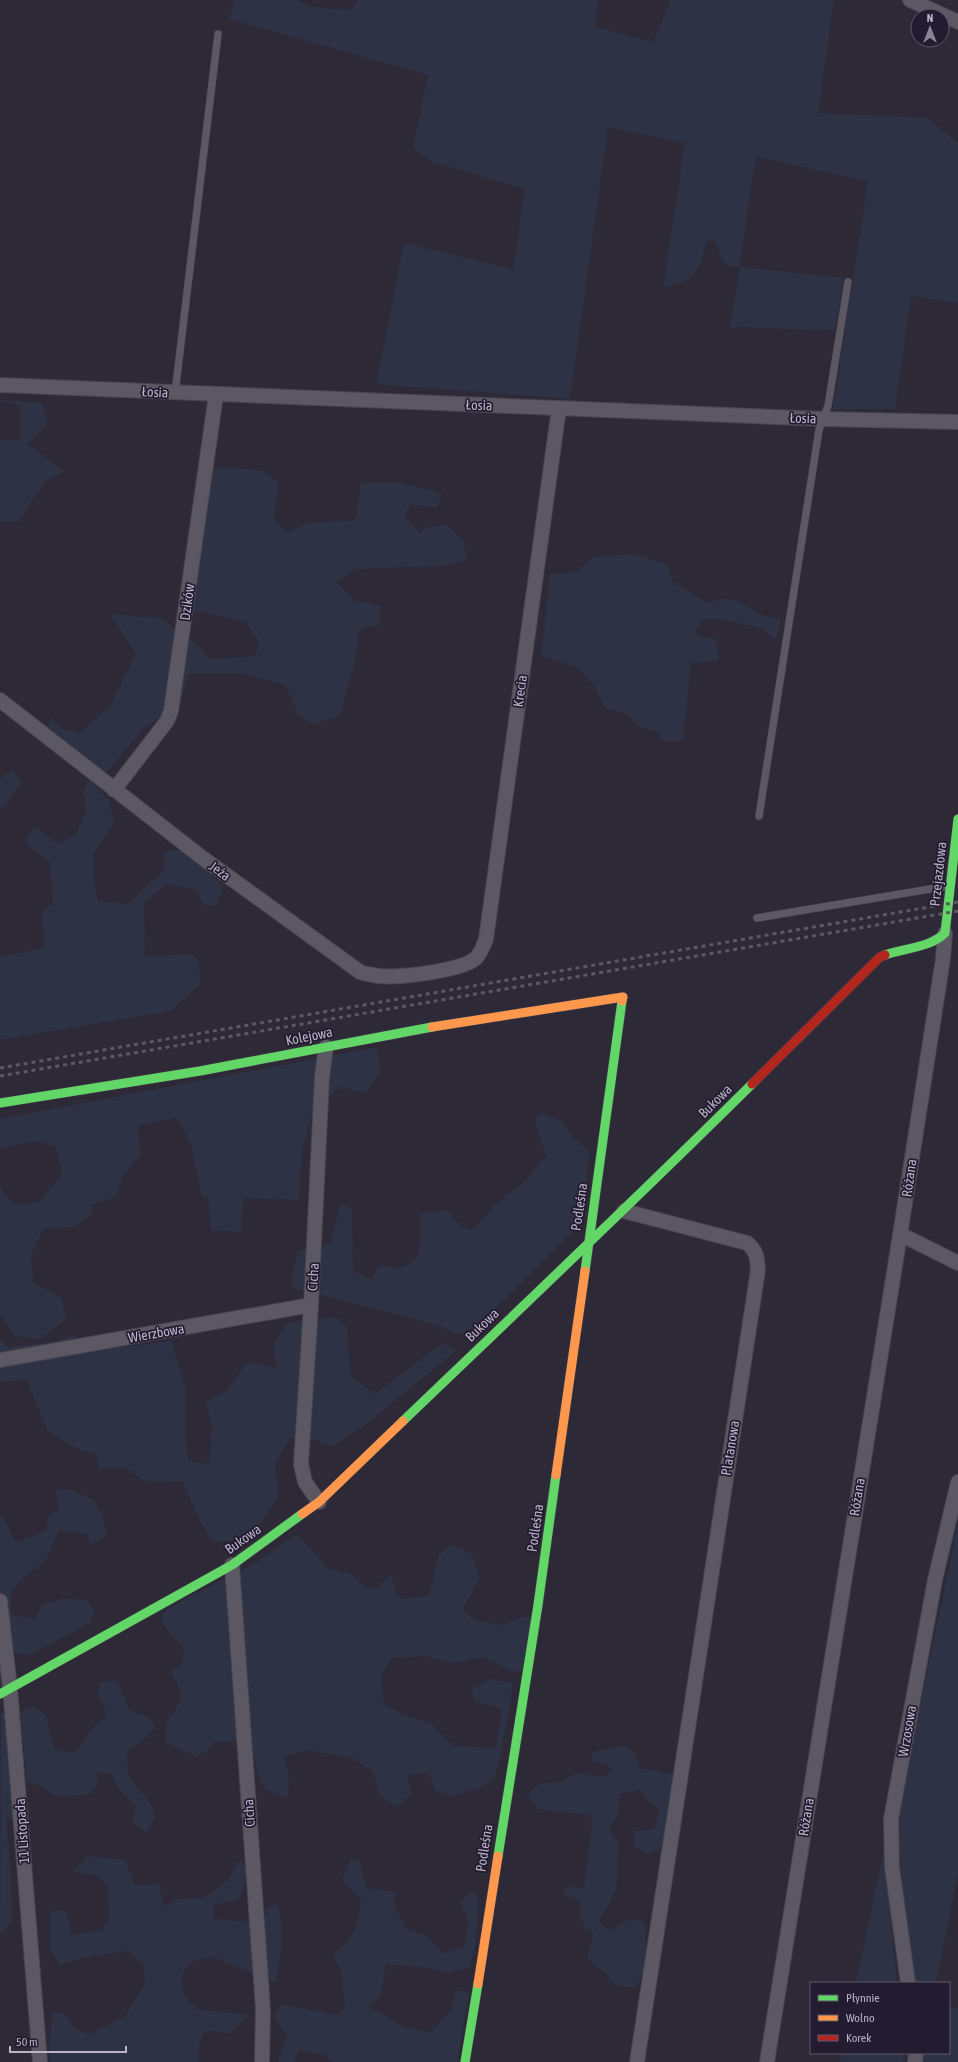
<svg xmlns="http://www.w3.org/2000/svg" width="958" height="2062" font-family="'Asap Condensed',sans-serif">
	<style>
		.green { fill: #2d3345 }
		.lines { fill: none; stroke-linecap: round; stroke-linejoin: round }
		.lane-casing { stroke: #48454f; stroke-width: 8 }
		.street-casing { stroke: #48454f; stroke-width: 16 }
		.fast-casing { stroke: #48454f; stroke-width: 10 }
		.slow-casing { stroke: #48454f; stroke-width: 10 }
		.jam-casing { stroke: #48454f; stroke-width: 10 }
		.lane { stroke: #5c5863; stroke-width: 7 }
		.street { stroke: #5c5863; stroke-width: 14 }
		.fast { stroke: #63d668; stroke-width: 9 }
		.slow { stroke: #ff974d; stroke-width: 9 }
		.jam { stroke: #b3261e; stroke-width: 9 }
		.rail { stroke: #5c5862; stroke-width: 3; stroke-dasharray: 4 4; stroke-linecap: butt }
		.labels { text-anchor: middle; stroke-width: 3.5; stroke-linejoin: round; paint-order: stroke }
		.street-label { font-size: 14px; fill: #bab3c6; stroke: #231c30 }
	</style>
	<rect width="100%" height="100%" fill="#2d2936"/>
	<!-- green -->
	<path class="green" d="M 235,0 L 297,0 L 311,7 L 351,10 L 358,0 L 598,0 L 595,27 L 653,42 L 671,0 L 834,0 L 818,113 L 928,118 L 958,143 L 958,303 L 911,296 L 895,409 L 833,409 L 868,181 L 756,157 L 739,266 L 727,266 L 721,258 L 716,242 L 711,239 C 705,243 704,248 703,255 C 696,279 685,282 663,288 L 685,143 L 608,127 L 570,399 L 376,384 L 404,243 L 513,269 L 525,189 L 433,162 L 413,148 L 428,75 L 229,19 Z
		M 740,267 L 844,278 L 835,330 L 730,327 Z
		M 0,400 L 42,403 L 48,423 L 27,444 L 65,471 L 45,481 L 18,522 L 0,521 L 0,440 L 20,440 L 20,407 L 10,402 L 0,402 Z
		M 223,467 L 263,471 L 278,482 L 274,519 L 288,533 L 307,523 L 355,520 L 361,483 L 402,483 L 442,493 L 437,508 L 411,504 L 404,516 L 420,533 L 427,527 L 447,525 L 463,540 L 467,560 L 442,566 L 357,569 L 336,582 L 356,601 L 380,606 L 380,625 L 359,629 L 354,665 L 340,716 L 313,724 L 298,714 L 285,685 L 240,673 L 189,673 L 180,704 L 145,727 L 105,774 L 48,726 L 51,718 L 63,729 L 83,733 L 88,725 L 109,707 L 136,654 L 110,614 L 160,618 L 196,643 L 210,659 L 254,656 L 260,644 L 246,622 L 193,610 L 210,472 Z
		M 634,554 L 666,564 L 673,582 L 707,603 L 721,599 L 738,601 L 761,615 L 781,619 L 776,640 L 761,628 L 719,619 L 704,619 L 694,635 L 716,639 L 719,661 L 691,663 L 683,741 L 663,741 L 657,732 L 638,726 L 627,714 L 605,708 L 594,686 L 579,668 L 541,656 L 550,574 L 574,573 L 594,557 Z
		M 12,769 L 21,783 L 5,805 L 0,809 L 0,779 Z
		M 90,780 L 109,800 L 114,824 L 93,855 L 94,880 L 98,901 L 128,904 L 163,871 L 165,851 L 183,850 L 223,886 L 217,905 L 204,905 L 196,890 L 168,884 L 144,902 L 145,957 L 188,954 L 198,959 L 201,984 L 170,1011 L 0,1040 L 0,957 L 45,948 L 42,912 L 53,902 L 50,862 L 25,843 L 34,826 L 58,844 L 76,835 L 86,812 L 83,792 Z
		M 377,1047 L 381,1073 L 365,1093 L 340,1087 L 312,1115 L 302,1149 L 299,1200 L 243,1198 L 241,1232 L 211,1231 L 208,1197 L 202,1197 L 191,1144 L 177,1118 L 138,1125 L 140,1155 L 123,1176 L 116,1197 L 91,1205 L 92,1216 L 72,1227 L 43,1229 L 31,1256 L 33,1282 L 61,1298 L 66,1319 L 40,1340 L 15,1336 L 0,1315 L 0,1185 L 5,1196 L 17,1205 L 39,1202 L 62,1175 L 56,1147 L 37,1141 L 0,1148 L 0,1119 Z
		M 542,1113 L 562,1121 L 573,1138 L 590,1151 L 581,1223 L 473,1331 L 456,1334 L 437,1325 L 293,1288 L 291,1276 L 299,1251 L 330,1243 L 341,1203 L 352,1209 L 353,1271 L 371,1279 L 379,1266 L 403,1268 L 419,1256 L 420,1214 L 447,1210 L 463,1228 L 472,1230 L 483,1220 L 493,1206 L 523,1183 L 546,1156 L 534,1119 Z
		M 336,1317 L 347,1327 L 351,1377 L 375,1394 L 442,1343 L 456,1351 L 364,1426 L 333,1446 L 316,1440 L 290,1438 L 275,1463 L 278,1498 L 249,1539 L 213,1542 L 198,1517 L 183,1482 L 145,1481 L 124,1467 L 99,1469 L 97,1455 L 73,1447 L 48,1431 L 26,1380 L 0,1382 L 0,1339 L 8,1347 L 53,1342 L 74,1335 L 97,1350 L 171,1341 L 185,1385 L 185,1427 L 188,1461 L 209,1464 L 212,1426 L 206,1401 L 227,1391 L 247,1362 L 276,1368 L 274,1342 L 287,1323 Z
		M 69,1489 L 94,1500 L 103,1517 L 107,1536 L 91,1544 L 87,1534 L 59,1530 L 45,1562 L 30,1572 L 11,1590 L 11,1615 L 35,1619 L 42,1605 L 62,1599 L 88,1600 L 94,1610 L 90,1623 L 29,1655 L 0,1651 L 0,1516 L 3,1517 L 16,1543 L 47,1530 L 48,1517 L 59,1509 L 56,1490 Z
		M 958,1523 L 958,1875 L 936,1983 L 914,1983 L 904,1908 L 897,1819 Z
		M 297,1534 L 329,1569 L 352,1574 L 366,1589 L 377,1587 L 391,1574 L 396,1593 L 402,1599 L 429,1596 L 438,1557 L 449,1544 L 472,1554 L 480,1578 L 463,1609 L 474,1620 L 503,1625 L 524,1616 L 533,1618 L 524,1671 L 514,1672 L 483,1657 L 452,1663 L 425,1656 L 392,1658 L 381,1677 L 384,1704 L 404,1715 L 432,1724 L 453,1746 L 496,1748 L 502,1709 L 474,1701 L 472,1688 L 491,1679 L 513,1683 L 501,1755 L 494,1780 L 478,1788 L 451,1797 L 435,1790 L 429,1773 L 407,1775 L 412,1793 L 398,1807 L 380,1796 L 373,1772 L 353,1758 L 307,1750 L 283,1757 L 289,1773 L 288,1798 C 257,1791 259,1777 253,1750 L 232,1741 L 214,1742 L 207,1751 L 196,1756 L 165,1742 L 167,1720 L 174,1713 L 182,1695 L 171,1672 L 182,1663 L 184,1647 L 165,1628 L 161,1614 L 185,1599 L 256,1563 Z
		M 118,1681 L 129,1710 L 150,1718 L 155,1728 L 143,1740 L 127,1750 L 128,1775 L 150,1803 L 156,1817 L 146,1833 L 132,1821 L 136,1807 L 119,1789 L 111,1773 L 98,1773 L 97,1787 L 88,1795 L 56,1796 L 41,1786 L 27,1782 L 20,1712 L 35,1706 L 46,1716 L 54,1750 L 75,1753 L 96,1724 L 106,1718 L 105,1709 L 98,1695 L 101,1682 Z
		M 1,1713 L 5,1714 L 10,1777 L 28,1799 L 29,1818 L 6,1818 L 11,1879 L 12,1922 L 0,1935 Z
		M 625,1746 L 635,1752 L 640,1768 L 674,1775 L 663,1848 L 646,1854 L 634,1845 L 634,1831 L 655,1829 L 660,1809 L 648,1801 L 640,1790 L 620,1794 L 618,1815 L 609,1830 L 619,1844 L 616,1890 L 599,1922 L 610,1931 L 630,1919 L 644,1922 C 646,1948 649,1964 636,1988 L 615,1985 L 606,1974 L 587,1958 L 594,1933 L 585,1929 L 580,1915 L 581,1900 L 561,1894 L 567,1886 L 584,1889 L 592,1822 L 590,1815 L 538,1809 L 527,1794 L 540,1784 L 561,1782 L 576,1773 L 602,1777 L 613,1771 L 607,1765 L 591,1760 L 592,1753 L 605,1749 Z
		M 884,1849 L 897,1983 L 856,1983 Z
		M 87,1856 L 125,1860 L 135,1885 L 159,1885 L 164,1906 L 177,1899 L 203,1898 L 229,1879 L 239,1861 L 247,1866 L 243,1891 L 237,1900 L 213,1905 L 213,1919 L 244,1921 L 265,1918 L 267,1908 L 278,1905 C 286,1931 280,1957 275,1983 L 211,1956 L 189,1963 L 181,1977 L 185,1997 L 199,2010 L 250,2015 L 230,2033 L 206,2031 C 199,2038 197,2052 199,2061 L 204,2062 L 50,2062 L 49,2046 L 53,2013 L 64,2013 L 75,2029 L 90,2034 L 125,2016 L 145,1983 L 143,1965 L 128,1951 L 82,1958 L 60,1965 L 50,1948 L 50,1911 L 66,1911 L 72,1935 L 101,1931 L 109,1921 L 108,1886 L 96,1875 L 73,1872 Z
		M 351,1859 L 360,1863 L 366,1888 L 396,1892 L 394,1903 L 405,1928 L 427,1936 L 443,1953 L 463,1948 L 469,1922 L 460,1901 L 472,1891 L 478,1896 L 476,1943 L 470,1967 L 451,1973 L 421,1967 L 386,1964 L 381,1995 L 369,2007 L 407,2028 L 431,2032 L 451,2011 L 455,1990 L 469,1993 L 457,2062 L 334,2062 L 325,2055 L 299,2051 L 294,2062 L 277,2062 L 287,2037 L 274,2016 L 282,2004 L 337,2015 L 345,2007 L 341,1971 L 334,1957 C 338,1946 341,1948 348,1941 C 358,1928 359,1915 361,1899 L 342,1880 Z
		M 949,2006 L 958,2008 L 958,2062 L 919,2062 L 919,2053 L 949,2053 Z
		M 842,2053 L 903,2053 L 904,2062 L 840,2062 Z"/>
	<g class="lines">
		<defs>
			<path id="lane" d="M 175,393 L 218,34
				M 759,816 L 819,430 L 828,406 L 848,282
				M 757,918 L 942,887 L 950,887"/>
			<path id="street" d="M 910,0 L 958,22
				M 0,385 L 823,419 L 958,422
				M 0,700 L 204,859 L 360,972 C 366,974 372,975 379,976 C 398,978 462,971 476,958 C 481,953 483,946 486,939 L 559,408
				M 114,790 L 167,721 L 171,711 L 216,395
				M 624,1211 L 747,1243 C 757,1251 757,1257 758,1270 L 637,2062
				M 900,1235 L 908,1238 L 958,1263
				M 0,1360 L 311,1305
				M 319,1502 L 305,1482 L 301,1464 L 311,1305 L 322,1077 L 326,1047
				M 232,1565 L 263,2009 L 262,2062
				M 0,1601 L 10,1688 L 40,2062
				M 908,1983 L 892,1867 L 891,1819 L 935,1580 L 958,1482
				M 767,2062 L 900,1235 L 943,959 L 945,933
				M 915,2062 L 916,2053"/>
			<path id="fast" d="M 885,955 C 904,948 930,948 945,933 L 958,819
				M 0,1103 L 200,1071 L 432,1027
				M 585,1271 L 622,1001
				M 403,1421 C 520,1309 637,1198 752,1084
				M 0,1694 L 232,1565 L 302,1514
				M 498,1856 L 538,1605 L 556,1475
				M 465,2062 L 478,1984"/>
			<path id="slow" d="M 432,1027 L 623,997 L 622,1001
				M 556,1475 L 585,1271
				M 302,1514 L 319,1502 L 403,1421
				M 478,1984 L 498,1856"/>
			<path id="jam" d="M 752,1084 L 880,957 L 885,955"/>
		</defs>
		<!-- lane casing -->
		<use href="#lane" class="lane-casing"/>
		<!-- street casing -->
		<use href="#street" class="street-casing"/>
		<!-- fast casing -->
		<use href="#fast" class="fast-casing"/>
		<!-- slow casing -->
		<use href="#slow" class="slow-casing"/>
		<!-- jam casing -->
		<use href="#jam" class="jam-casing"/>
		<!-- lane -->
		<use href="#lane" class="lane"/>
		<!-- street -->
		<use href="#street" class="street"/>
		<!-- fast -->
		<use href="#fast" class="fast"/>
		<!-- slow -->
		<use href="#slow" class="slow"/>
		<!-- jam -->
		<use href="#jam" class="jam"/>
		<!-- rail -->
		<path class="rail" d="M 0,1068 L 958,902
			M 0,1076 L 958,911"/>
	</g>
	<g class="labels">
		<!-- street labels -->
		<g class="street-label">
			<text transform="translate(155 392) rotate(3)" y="5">Łosia</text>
			<text transform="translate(479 405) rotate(2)" y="5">Łosia</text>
			<text transform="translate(803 418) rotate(2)" y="5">Łosia</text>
			<text transform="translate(187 602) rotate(-82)" y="5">Dzików</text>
			<text transform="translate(520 691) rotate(-82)" y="5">Krecia</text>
			<text transform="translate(220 871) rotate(36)" y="5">Jeża</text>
			<text transform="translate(938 874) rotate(-84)" y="5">Przejazdowa</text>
			<text transform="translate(309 1036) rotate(-11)" y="5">Kolejowa</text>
			<text transform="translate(715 1101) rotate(-45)" y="5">Bukowa</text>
			<text transform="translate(909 1178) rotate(-82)" y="5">Różana</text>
			<text transform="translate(579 1207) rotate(-82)" y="5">Podleśna</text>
			<text transform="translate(313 1277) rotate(-87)" y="5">Cicha</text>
			<text transform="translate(482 1325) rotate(-44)" y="5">Bukowa</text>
			<text transform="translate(156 1333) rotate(-10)" y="5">Wierzbowa</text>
			<text transform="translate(730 1448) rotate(-81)" y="5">Platanowa</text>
			<text transform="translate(857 1497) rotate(-81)" y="5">Różana</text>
			<text transform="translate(535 1528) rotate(-82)" y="5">Podleśna</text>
			<text transform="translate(243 1539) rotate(-35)" y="5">Bukowa</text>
			<text transform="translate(907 1731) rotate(-80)" y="5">Wrzosowa</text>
			<text transform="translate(249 1813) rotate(-94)" y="5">Cicha</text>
			<text transform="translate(806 1817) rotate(-81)" y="5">Różana</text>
			<text transform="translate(22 1831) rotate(-94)" y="5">11 Listopada</text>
			<text transform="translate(484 1848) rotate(-81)" y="5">Podleśna</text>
		</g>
	</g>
	<!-- legend -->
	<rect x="810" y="1982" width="140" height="72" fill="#231c30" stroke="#5f586c"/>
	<rect x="818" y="1995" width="20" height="6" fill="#63d668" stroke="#5f586c"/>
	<text x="846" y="2002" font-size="12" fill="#bab3c6">Płynnie</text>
	<rect x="818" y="2015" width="20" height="6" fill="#ff974d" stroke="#5f586c"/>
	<text x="846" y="2022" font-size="12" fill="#bab3c6">Wolno</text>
	<rect x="818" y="2035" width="20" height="6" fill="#b3261e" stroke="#5f586c"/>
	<text x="846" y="2042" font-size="12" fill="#bab3c6">Korek</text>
	<!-- north arrow -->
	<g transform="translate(930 28)"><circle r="19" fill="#231c30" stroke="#5f586c"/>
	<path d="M0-3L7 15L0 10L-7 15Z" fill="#898394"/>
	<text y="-6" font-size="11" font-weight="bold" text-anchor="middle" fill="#bab3c6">N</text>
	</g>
	<!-- scale -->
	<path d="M10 2046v6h116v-6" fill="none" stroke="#bab3c6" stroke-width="2"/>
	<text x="16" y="2046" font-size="12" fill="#bab3c6" stroke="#231c30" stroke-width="3" paint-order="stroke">50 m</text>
</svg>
